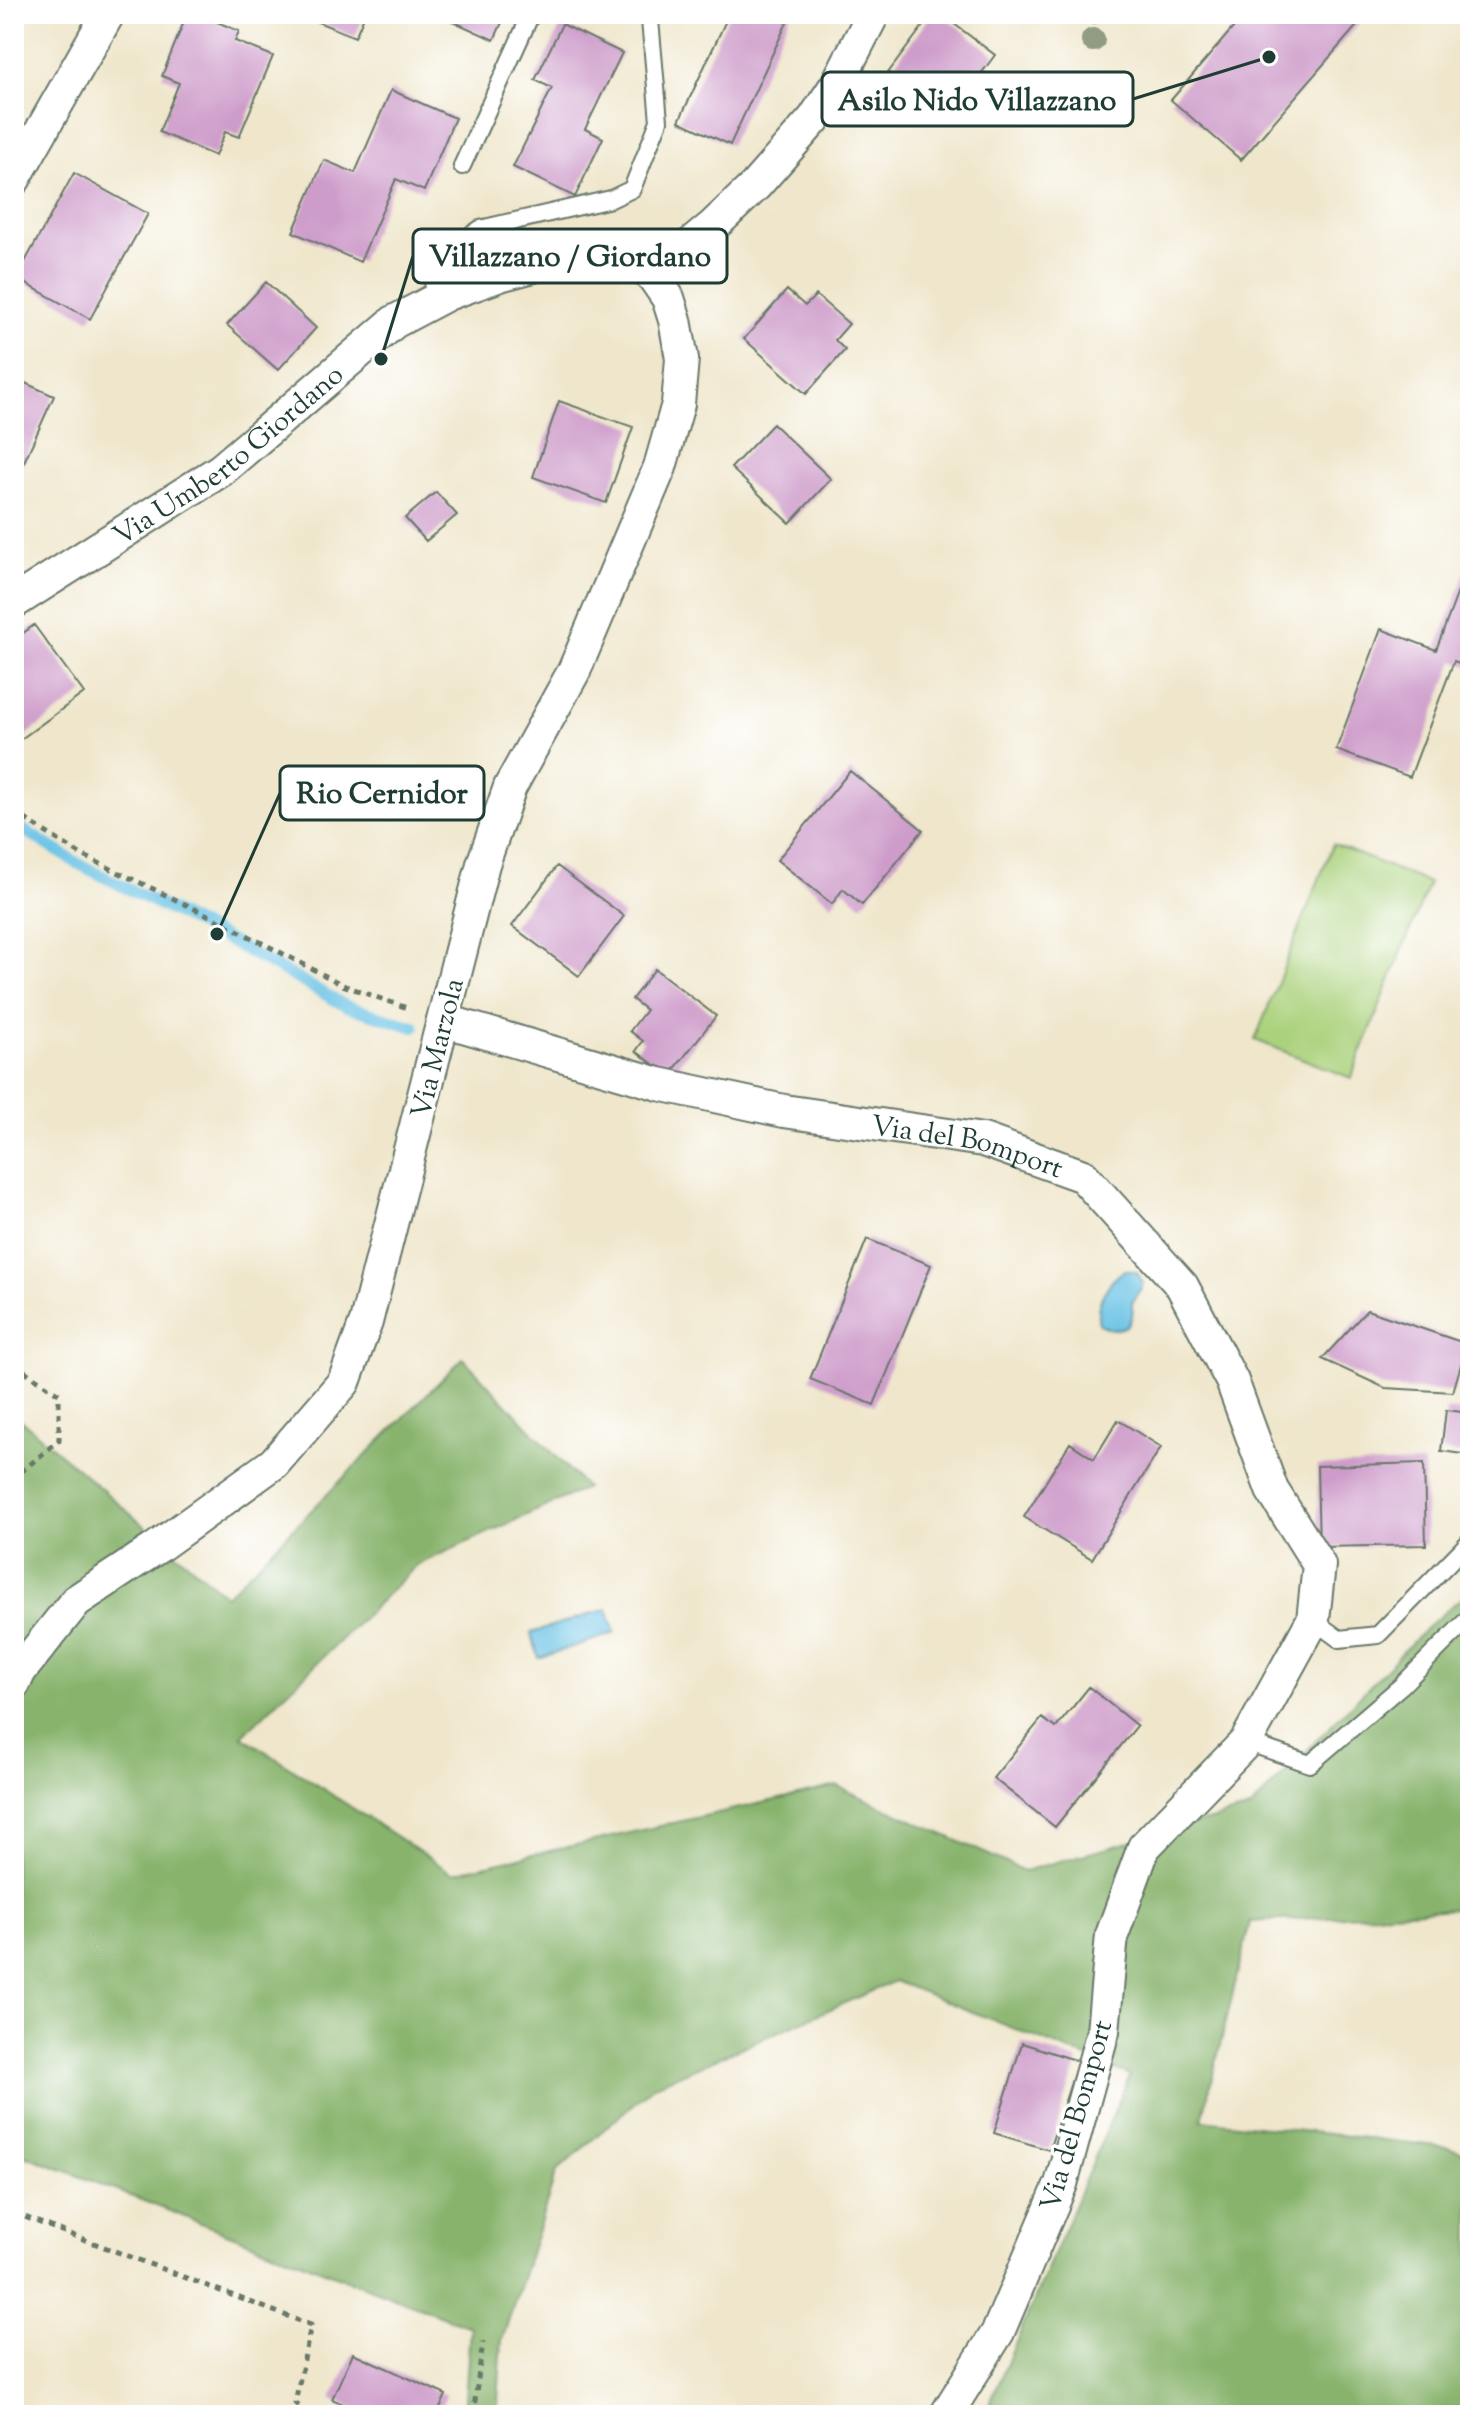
<svg xmlns="http://www.w3.org/2000/svg" width="1484" height="2429" font-family="'Sorts Mill Goudy',serif">
	<style>
		.green { fill: #aad17c; stroke: #648758; stroke-width: 2 }
		.forest { fill: #87b36c; stroke: #537850; stroke-width: 2 }
		.water { fill: #66c1e4; stroke: #427f8c; stroke-width: 2 }
		.lines { fill: none; stroke-linecap: round; stroke-linejoin: round }
		.stream { stroke: #66c1e4; stroke-width: 12 }
		.building { fill: #ce9cca }
		.service-casing { stroke: #687869; stroke-width: 20 }
		.minor-casing { stroke: #687869; stroke-width: 36 }
		.path { stroke: #687869; stroke-width: 5; stroke-dasharray: 6 6; stroke-linecap: butt }
		.service { stroke: #fff; stroke-width: 16 }
		.minor { stroke: #fff; stroke-width: 32 }
		.tree { fill: #909d82 }
		.labels { text-anchor: middle; stroke-width: 7; stroke-linejoin: round; paint-order: stroke }
		.street-label { font-size: 28px; fill: #1f3d34; stroke: #fff }
		.leader { fill: none; stroke: #1f3d34; stroke-width: 3 }
		.callout-dot { fill: #1f3d34; stroke: #fff; stroke-width: 3 }
		.callout { fill: #fff; stroke: #1f3d34; stroke-width: 3 }
		.callout-label { font-size: 30px; text-anchor: middle; font-weight: bold; fill: #1f3d34 }
	</style>
	<rect width="100%" height="100%" fill="#fff"/>
	<filter id="ink" filterUnits="userSpaceOnUse"><feTurbulence type="fractalNoise" baseFrequency=".0125" numOctaves="2"/><feDisplacementMap in="SourceGraphic" scale="16" xChannelSelector="R" yChannelSelector="G"/><feConvolveMatrix kernelMatrix="1 2 1 2 8 2 1 2 1" color-interpolation-filters="sRGB"/></filter>
	<filter id="wash" filterUnits="userSpaceOnUse"><feTurbulence type="fractalNoise" baseFrequency=".006" numOctaves="4" result="noise"/><feDisplacementMap in="SourceGraphic" scale="32" xChannelSelector="R" yChannelSelector="G"/><feGaussianBlur stdDeviation="1.8" result="paint"/><feColorMatrix in="noise" values="0 0 0 0 0 0 0 0 0 0 0 0 0 0 0 0 0 1.4 0 .05"/><feComposite in="paint" operator="in"/></filter>
	<g filter="url(#wash)">
		<rect width="100%" height="100%" fill="#efe6cb"/>
		<!-- green -->
		<path class="green" d="M 1333,844 L 1429,883 L 1351,1078 L 1255,1040 Z"/>
		<!-- forest -->
		<path class="forest" d="M 463,1358 L 586,1488 L 417,1565 L 242,1736 L 452,1873 L 837,1786 L 1024,1871 L 1250,1809 L 1424,1630 L 1470,1590 L 1470,1908 L 1250,1922 L 1202,2120 L 1446,2147 L 1470,2154 L 1470,2415 L 985,2415 L 1130,2075 L 895,1981 L 653,2086 L 557,2171 L 502,2340 L 497,2415 L 464,2415 L 470,2327 L 14,2151 L 14,1414 L 226,1596 Z"/>
		<!-- water -->
		<path class="water" d="M 1125,1270 L 1137,1272 L 1143,1283 C 1141,1291 1135,1295 1133,1301 C 1130,1308 1134,1309 1132,1315 C 1129,1332 1110,1332 1099,1323 C 1094,1303 1108,1281 1125,1270 Z
			M 607,1609 L 615,1633 L 539,1658 L 531,1633 Z"/>
		<g class="lines">
			<!-- stream -->
			<path class="stream" d="M 14,824 L 77,863 L 217,934 L 346,1006 L 414,1027"/>
		</g>
		<g id="blocks">
			<!-- building -->
			<path class="building" d="M 187,14 L 198,14 L 239,31 L 235,41 L 273,56 L 239,137 L 225,132 L 215,156 L 159,132 L 179,83 L 162,76 Z
				M 298,14 L 365,14 L 355,37 Z
				M 437,14 L 506,14 L 494,40 Z
				M 729,14 L 791,14 L 730,145 L 679,121 Z
				M 932,14 L 941,14 L 995,55 L 945,122 L 885,77 Z
				M 1245,14 L 1367,14 L 1241,160 L 1171,100 Z
				M 562,24 L 622,53 L 585,129 L 603,138 L 575,197 L 513,167 L 552,88 L 535,80 Z
				M 391,90 L 455,118 L 424,191 L 396,179 L 360,262 L 293,232 L 324,160 L 355,173 Z
				M 74,173 L 148,214 L 90,319 L 16,278 Z
				M 266,282 L 316,328 L 278,370 L 227,325 Z
				M 787,290 L 805,306 L 816,295 L 849,324 L 835,340 L 845,350 L 806,394 L 744,339 Z
				M 14,378 L 54,396 L 14,484 Z
				M 559,401 L 633,427 L 606,503 L 533,477 Z
				M 773,424 L 831,479 L 790,523 L 731,468 Z
				M 436,492 L 457,515 L 426,541 L 405,518 Z
				M 1470,560 L 1470,667 L 1454,661 L 1410,777 L 1336,750 L 1381,629 L 1436,650 Z
				M 34,625 L 84,693 L 21,739 L 14,730 L 14,640 Z
				M 850,771 L 923,830 L 862,905 L 843,889 L 832,904 L 777,860 Z
				M 557,866 L 624,916 L 579,976 L 512,926 Z
				M 655,969 L 716,1016 L 669,1076 L 636,1051 L 643,1041 L 630,1031 L 646,1010 L 632,999 Z
				M 867,1239 L 931,1265 L 874,1405 L 810,1379 Z
				M 1367,1310 L 1467,1344 L 1453,1392 L 1385,1388 L 1322,1359 Z
				M 1446,1410 L 1470,1413 L 1470,1455 L 1441,1451 Z
				M 1118,1420 L 1161,1447 L 1092,1559 L 1024,1517 L 1070,1443 L 1094,1459 Z
				M 1424,1463 L 1426,1545 L 1319,1547 L 1317,1466 Z
				M 1089,1687 L 1137,1726 L 1055,1827 L 993,1778 L 1042,1718 L 1056,1728 Z
				M 1022,2043 L 1078,2061 L 1049,2150 L 994,2133 Z
				M 353,2353 L 446,2395 L 437,2415 L 367,2415 L 332,2399 Z"/>
		</g>
	</g>
	<g filter="url(#ink)">
		<use href="#blocks" fill-opacity="0" stroke="#687869" stroke-width="2"/>
		<g class="lines">
			<defs>
				<path id="service" d="M 1078,14 L 1094,14
					M 462,166 L 531,14
					M 434,300 L 433,270 L 444,254 L 480,229 L 611,199 L 632,189 L 659,121 L 650,20 L 638,14
					M 1313,1620 L 1339,1639 L 1378,1635 L 1470,1541
					M 1246,1742 L 1310,1764 L 1401,1686 L 1470,1617"/>
				<g id="minor">
					<path d="M 14,179 L 108,14"/>
					<path d="M 653,276 L 713,226 L 755,186 L 814,119 L 837,84 L 873,14"/>
					<path id="s1" d="M 14,602 L 221,470 L 394,322 L 447,294 L 503,274 L 578,254 L 601,254 L 620,257 L 637,264 L 653,276 L 668,298 L 675,320 L 682,359 L 678,404 L 660,467 L 574,671 L 510,787 L 483,864 L 366,1322 L 344,1382 L 274,1463 L 156,1548 L 76,1601 L 20,1671 L 14,1683"/>
					<path id="s2" d="M 443,1020 L 659,1084 L 784,1111 L 983,1140 L 1083,1176 L 1182,1286 L 1232,1381 L 1272,1490 L 1319,1565 L 1313,1620 L 1246,1742 L 1144,1847 L 1112,1935 L 1103,2031 L 1061,2184 L 998,2332 L 946,2415"/>
				</g>
			</defs>
			<!-- service casing -->
			<use href="#service" class="service-casing"/>
			<!-- minor casing -->
			<use href="#minor" class="minor-casing"/>
			<!-- path -->
			<path class="path" d="M 14,812 L 80,854 L 212,917 L 345,986 L 410,1009
				M 14,1364 L 59,1394 L 59,1440 L 14,1478
				M 14,2213 L 311,2325 L 295,2403 L 309,2415
				M 473,2415 L 483,2342"/>
			<!-- service -->
			<use href="#service" class="service"/>
			<!-- minor -->
			<use href="#minor" class="minor"/>
		</g>
		<!-- trees -->
		<circle class="tree" cx="1093" cy="40" r="12"/>
	</g>
	<g class="labels">
		<!-- street labels -->
		<g class="street-label">
			<text dy="10" stroke="none"><textPath href="#s1" startOffset="260">Via Umberto Giordano</textPath></text>
			<text transform="translate(436 1048) rotate(-76)" y="10">Via Marzola</text>
			<text dy="10" stroke="none"><textPath href="#s2" startOffset="540">Via del Bomport</textPath></text>
			<text transform="translate(1075 2115) rotate(-74)" y="10">Via del Bomport</text>
		</g>
	</g>
	<!-- callouts -->
	<path class="leader" d="M1269 57L1133 99M381 359L413 256M217 934L280 793"/>
	<g class="callout-dot">
		<circle cx="1269" cy="57" r="8"/>
		<circle cx="381" cy="359" r="8"/>
		<circle cx="217" cy="934" r="8"/>
	</g>
	<g class="callout">
		<rect x="822" y="72" width="311" height="54" rx="8"/>
		<rect x="413" y="229" width="314" height="54" rx="8"/>
		<rect x="280" y="766" width="204" height="54" rx="8"/>
	</g>
	<g class="callout-label">
		<text x="977" y="110">Asilo Nido Villazzano</text>
		<text x="570" y="266">Villazzano / Giordano</text>
		<text x="382" y="803">Rio Cernidor</text>
	</g>
	<!-- margin -->
	<rect width="1484" height="2429" fill="none" stroke="#fff" stroke-width="48"/>
</svg>
